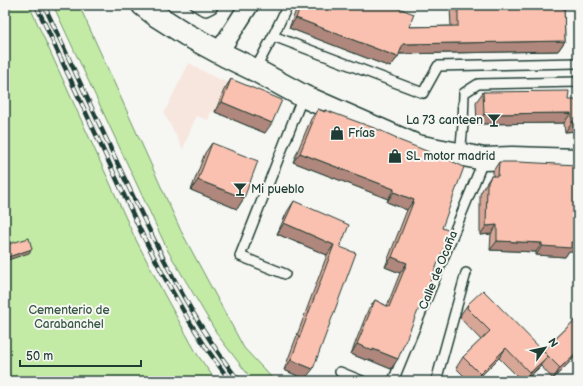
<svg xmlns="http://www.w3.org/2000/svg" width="583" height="386" font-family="'Balsamiq Sans',sans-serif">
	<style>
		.built { fill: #f7e6de }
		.green { fill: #c3eba6; stroke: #71946d }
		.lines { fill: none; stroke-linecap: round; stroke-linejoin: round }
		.lane-casing { stroke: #1f3d34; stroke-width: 12 }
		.street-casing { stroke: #1f3d34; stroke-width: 21 }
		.secondary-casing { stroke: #1f3d34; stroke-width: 25 }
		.lane { stroke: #f6f6f2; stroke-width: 9 }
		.street { stroke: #f6f6f2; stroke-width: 18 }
		.secondary { stroke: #f6f6f2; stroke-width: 22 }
		.rail-casing { stroke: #1f3d34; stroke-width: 4.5 }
		.rail { stroke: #f6f6f2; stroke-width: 3; stroke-dasharray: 9; stroke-linecap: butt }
		.wall { fill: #d7a697; stroke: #1f3d34 }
		.shaded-wall { fill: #af877b; stroke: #1f3d34 }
		.building { fill: #fac1b0; stroke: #1f3d34 }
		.labels { text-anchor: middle; stroke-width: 4; stroke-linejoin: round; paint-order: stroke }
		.poi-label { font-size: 12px; fill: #1f3d34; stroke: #f6f6f2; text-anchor: start }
		.street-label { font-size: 12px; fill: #1f3d34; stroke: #f6f6f2 }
		.park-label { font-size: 12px; fill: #385745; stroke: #f6f6f2 }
	</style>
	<rect width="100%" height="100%" fill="#f6f6f2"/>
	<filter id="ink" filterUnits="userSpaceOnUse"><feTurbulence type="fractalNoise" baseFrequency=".025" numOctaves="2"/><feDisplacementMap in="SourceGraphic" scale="8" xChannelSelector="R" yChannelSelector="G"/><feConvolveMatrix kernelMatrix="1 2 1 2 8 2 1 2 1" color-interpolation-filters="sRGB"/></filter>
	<g filter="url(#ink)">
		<!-- built -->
		<path class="built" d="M 189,63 L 212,76 L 278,103 L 265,133 L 211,111 L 208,120 L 196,116 L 183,149 L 164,113 Z"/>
		<!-- green -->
		<path class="green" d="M 5,5 L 29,5 L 134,236 L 164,294 L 197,354 L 216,381 L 5,381 Z
			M 53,5 L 79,5 L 181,231 L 244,348 L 275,381 L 253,381 L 219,337 L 168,251 Z"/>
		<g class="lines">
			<defs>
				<path id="lane" d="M 195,5 L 201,9 L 206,11 L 212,8 L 213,5
					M 273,36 L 288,5
					M 255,70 L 273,36 L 423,93 L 438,66 L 578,63
					M 460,154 L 463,125 L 464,93 L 478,84 L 578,82
					M 285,274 L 240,256 L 303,96
					M 340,372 L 362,381
					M 393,381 L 484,159
					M 436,381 L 466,273"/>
				<path id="street" d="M 219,52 L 249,5"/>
				<path id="secondary" d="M 143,5 L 157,16 L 187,35 L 226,56 L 255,70 L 303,96 L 417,146 L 484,159 L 512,158 L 578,160"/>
			</defs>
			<!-- lane casing -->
			<use href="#lane" class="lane-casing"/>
			<!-- street casing -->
			<use href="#street" class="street-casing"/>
			<!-- secondary casing -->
			<use href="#secondary" class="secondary-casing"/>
			<!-- lane -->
			<use href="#lane" class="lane"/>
			<!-- street -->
			<use href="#street" class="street"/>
			<!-- secondary -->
			<use href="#secondary" class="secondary"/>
			<defs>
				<path id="rail" d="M 36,5 L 143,236 L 166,280 L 188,319 L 207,349 L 230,381
					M 44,5 C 70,61 96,117 122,173 C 156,245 190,318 239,381"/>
			</defs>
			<!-- rail casing -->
			<use href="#rail" class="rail-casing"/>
			<!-- rail -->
			<use href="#rail" class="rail"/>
		</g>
		<!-- wall -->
		<path class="wall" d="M 298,5 L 391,5 L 409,27 L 451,26 L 450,9 L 453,5 L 564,5 L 565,41 L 558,51 L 399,54 L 398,57 L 390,67 L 289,28 Z
			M 231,79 L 265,133 L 215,112 L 224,90 Z
			M 483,92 L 568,100 L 578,131 L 565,132 L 564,123 L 477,124 L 476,102 Z
			M 318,109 L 324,111 L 325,110 L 396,139 L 442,228 L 391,369 L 367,359 L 366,360 L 351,354 L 368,310 L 375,300 L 387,306 L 400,273 L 385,267 L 407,210 L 387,202 L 388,199 L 293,162 L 311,119 Z
			M 212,143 L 244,198 L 237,209 L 191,190 L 205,153 Z
			M 499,162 L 569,251 L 565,257 L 536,255 L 536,252 L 490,250 L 491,234 L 480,235 L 480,194 L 485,185 L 491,176 L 493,176 L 493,171 Z
			M 294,201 L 340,247 L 305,379 L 284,370 L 327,255 L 277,234 L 287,212 Z
			M 468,304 L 543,351 L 578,317 L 578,354 L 553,379 L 541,366 L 525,381 L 522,381 L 499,358 L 476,381 L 469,381 L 456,368 L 463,357 L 481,340 L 460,318 L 461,314 Z"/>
		<!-- shaded-wall -->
		<path class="shaded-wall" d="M 296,18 L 398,57 L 390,67 L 289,28 Z
			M 565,41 L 558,51 L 395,54 L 403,44 Z
			M 222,102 L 272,123 L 265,133 L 215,112 Z
			M 571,113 L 564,123 L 477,124 L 484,114 Z
			M 578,121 L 578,131 L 565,132 L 572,122 Z
			M 300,153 L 394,189 L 388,199 L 293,162 Z
			M 198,180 L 244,198 L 237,209 L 191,190 Z
			M 394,192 L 414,200 L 407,210 L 387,202 Z
			M 284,223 L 334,245 L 327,255 L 277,234 Z
			M 497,225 L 491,234 L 480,235 L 486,226 Z
			M 497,241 L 542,243 L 536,252 L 490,250 Z
			M 571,242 L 578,242 L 578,252 L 569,251 L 565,257 L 536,255 L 542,246 Z
			M 32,249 L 29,253 L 5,261 L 5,258 Z
			M 392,257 L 407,263 L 400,273 L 385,267 Z
			M 357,344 L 373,349 L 398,359 L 391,369 L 367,359 L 366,360 L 351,354 Z
			M 506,348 L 499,358 L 476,381 L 475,381 L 480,374 Z
			M 578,351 L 578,354 L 553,379 L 560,368 Z
			M 548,356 L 540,366 L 525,381 L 530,373 Z
			M 291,360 L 313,369 L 305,379 L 284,370 Z"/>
		<!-- building -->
		<path class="building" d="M 301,5 L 391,5 L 414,14 L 409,27 L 458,26 L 458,5 L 564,5 L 565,41 L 403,44 L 398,57 L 296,18 Z
			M 231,79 L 282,100 L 272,123 L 222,102 Z
			M 569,91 L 568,100 L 578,100 L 578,121 L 572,122 L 571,113 L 484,114 L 483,92 Z
			M 318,109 L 325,112 L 325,110 L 377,129 L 397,138 L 396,139 L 447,159 L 464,167 L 442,228 L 451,231 L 398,359 L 373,349 L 373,351 L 357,344 L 375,300 L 389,307 L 407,263 L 392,257 L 414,200 L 394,192 L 394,189 L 300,153 Z
			M 212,143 L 258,161 L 244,198 L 198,180 Z
			M 499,162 L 518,162 L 578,165 L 578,242 L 571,242 L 571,248 L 542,246 L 542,243 L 497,241 L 497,225 L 486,226 L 487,185 L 491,176 L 498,176 Z
			M 294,201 L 349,225 L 340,247 L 356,253 L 313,369 L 291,360 L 334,245 L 284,223 Z
			M 29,238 L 32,249 L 5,258 L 5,245 Z
			M 483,290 L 548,356 L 530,373 L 506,348 L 480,374 L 463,357 L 490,331 L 467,308 L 468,304 Z
			M 578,317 L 578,351 L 560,368 L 543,351 Z"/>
	</g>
	<!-- icons -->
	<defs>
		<symbol id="bar-bare" viewBox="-9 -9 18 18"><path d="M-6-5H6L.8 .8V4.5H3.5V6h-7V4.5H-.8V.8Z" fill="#1f3d34" stroke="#f6f6f2" stroke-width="2.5" paint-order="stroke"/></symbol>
		<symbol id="shop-bare" viewBox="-9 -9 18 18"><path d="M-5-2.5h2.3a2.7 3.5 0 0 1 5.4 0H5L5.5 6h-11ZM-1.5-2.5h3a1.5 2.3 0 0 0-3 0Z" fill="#1f3d34" stroke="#f6f6f2" stroke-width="2.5" paint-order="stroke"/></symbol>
	</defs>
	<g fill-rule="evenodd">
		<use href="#bar-bare" x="484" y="110" width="20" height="20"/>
		<use href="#shop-bare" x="327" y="123" width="20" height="20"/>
		<use href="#shop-bare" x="385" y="146" width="20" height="20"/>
		<use href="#bar-bare" x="230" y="179" width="20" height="20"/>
	</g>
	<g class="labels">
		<!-- poi labels -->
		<g class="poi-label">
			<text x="483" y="124" text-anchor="end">La 73 canteen</text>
			<text x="348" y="137">Frías</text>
			<text x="406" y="160">SL motor madrid</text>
			<text x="251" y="193">Mi pueblo</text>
		</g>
		<!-- street labels -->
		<g class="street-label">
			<text transform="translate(438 270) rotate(-68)" y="4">Calle de Ocaña</text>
		</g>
		<!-- park labels -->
		<g class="park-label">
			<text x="69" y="314">Cementerio de<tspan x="69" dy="14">Carabanchel</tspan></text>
		</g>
	</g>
	<!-- margin -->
	<rect width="583" height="386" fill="none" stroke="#f6f6f2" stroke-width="20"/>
	<rect x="10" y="10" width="563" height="366" fill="none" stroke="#1f3d34" stroke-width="1.5" filter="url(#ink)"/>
	<!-- north arrow -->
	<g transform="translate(545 348) rotate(57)" stroke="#f6f6f2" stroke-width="3" paint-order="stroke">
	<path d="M0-3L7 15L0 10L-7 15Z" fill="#1f3d34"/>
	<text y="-6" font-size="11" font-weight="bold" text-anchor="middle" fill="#1f3d34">N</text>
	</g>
	<!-- scale -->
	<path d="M20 360v6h121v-6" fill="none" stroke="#1f3d34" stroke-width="2"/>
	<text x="26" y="360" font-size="12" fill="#1f3d34" stroke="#f6f6f2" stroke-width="3" paint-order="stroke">50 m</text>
</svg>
